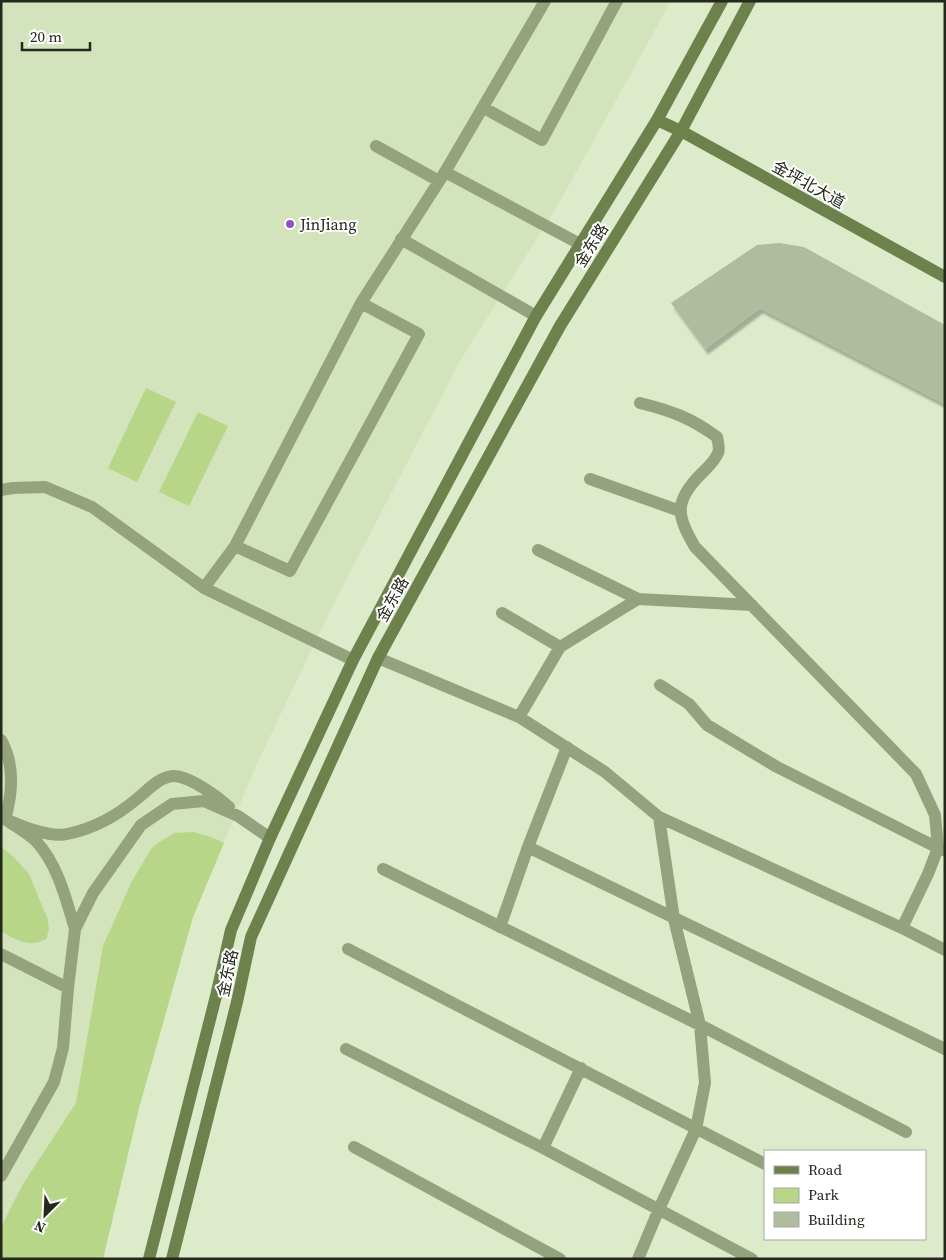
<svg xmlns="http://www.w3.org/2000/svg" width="946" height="1260" font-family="'Source Serif 4','Noto Sans SC',serif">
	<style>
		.built { fill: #d3e3bc }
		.green { fill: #b8d688 }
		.building { fill: #afbc9d; filter: url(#shadow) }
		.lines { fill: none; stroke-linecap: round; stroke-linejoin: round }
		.minor { stroke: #94a27e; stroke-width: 12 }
		.secondary { stroke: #6d814c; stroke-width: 12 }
		.poi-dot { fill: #9052c8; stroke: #fff; stroke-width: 2 }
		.labels { text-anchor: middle; stroke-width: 4; stroke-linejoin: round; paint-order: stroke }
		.street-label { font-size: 16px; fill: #24281d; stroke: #fff }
		.poi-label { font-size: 16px; fill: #24281d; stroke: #fff; text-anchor: start }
	</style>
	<defs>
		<filter id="shadow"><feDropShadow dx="3" dy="5.5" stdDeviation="1" flood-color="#0004"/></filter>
	</defs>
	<rect width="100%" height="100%" fill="#deebcb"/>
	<!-- built -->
	<path class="built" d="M 1,1 L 671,1 L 559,203 L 460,361 L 332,607 L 255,768 L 193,917 L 139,1108 L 103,1259 L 1,1259 Z"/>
	<!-- green -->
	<path class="green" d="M 146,388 L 176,402 L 137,482 L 108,468 Z
		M 198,412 L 228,426 L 189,506 L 159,492 Z
		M 193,832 L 211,837 L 224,843 L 193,917 L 139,1108 L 103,1259 L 1,1259 L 1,1227 L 23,1184 L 76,1103 L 103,946 L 132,881 L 151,849 L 158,843 L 174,833 Z
		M 1,847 L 14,857 L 29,874 L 48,920 L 49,930 L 46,939 C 30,948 15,940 1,931 Z"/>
	<!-- building -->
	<path class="building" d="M 779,243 L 804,247 L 945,325 L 945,404 L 760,308 L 705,349 L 671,303 L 757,245 Z"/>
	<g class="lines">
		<!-- minor -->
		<path class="minor" d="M 484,108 L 542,140 L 617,1
			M 376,146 L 439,181
			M 445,172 L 580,244
			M 401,239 L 536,316
			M 640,403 C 672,411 691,418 717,437 C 718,442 720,449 718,453 C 715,461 707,468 701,474 C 673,502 677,516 695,547 L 916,774 L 935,815 L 938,848 L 928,874 L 902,928
			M 590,479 L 680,511
			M 1,490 L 13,488 L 45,487 L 92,507 L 204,588 L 353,660
			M 235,546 L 290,571 L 419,334 L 361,303
			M 538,550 L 638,599
			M 204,588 L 235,546 L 361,303 L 445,172 L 545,1
			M 502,613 L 560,647
			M 378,658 L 519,717 L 605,772 L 659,817 L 674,919 L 700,1025 L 705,1083 L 696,1129 L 659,1209 L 638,1259
			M 660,685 L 689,704 L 707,725 L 777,767 L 942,850
			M 519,717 L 560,647 L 638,599 L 752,605
			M 1,740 C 15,765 13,792 5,819 C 15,826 28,833 36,841 C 58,865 66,899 75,929
			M 1,817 C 18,825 48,838 67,834 C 93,829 118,815 138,798 C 148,790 159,777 173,776 C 188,775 218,797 229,807
			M 659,817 L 902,928 L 945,950
			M 528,847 L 945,1049
			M 383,869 L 700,1025 L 906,1132
			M 500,927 L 528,847 L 567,747
			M 348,949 L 765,1164
			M 1,954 L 68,988
			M 346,1049 L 543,1148 L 752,1259
			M 354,1147 L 560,1259
			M 543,1148 L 581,1068
			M 1,1176 L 54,1082 L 63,1048 L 68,988 L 75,929 L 93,893 L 141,825 L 172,804 L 204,801 L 238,816 L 270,838"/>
		<!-- secondary -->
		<path class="secondary" d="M 657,120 L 681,131 L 945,277
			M 149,1259 L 216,996 L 231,930 L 270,838 L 353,660 L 536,316 L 657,120 L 722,1
			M 172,1259 L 237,1002 L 251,937 L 378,658 L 560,326 L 681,131 L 750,1"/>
	</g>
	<!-- markers -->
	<circle class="poi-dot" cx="290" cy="224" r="5"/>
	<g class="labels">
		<!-- street labels -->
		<g class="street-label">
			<text transform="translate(809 184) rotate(29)" y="6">金坪北大道</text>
			<text transform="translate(591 245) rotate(-58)" y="6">金东路</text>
			<text transform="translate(392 599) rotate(-61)" y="6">金东路</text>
			<text transform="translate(227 973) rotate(-78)" y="6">金东路</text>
		</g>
		<!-- poi labels -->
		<g class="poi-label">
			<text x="300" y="230">JinJiang</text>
		</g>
	</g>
	<!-- border -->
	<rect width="946" height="1260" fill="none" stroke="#24281d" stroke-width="5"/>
	<!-- legend -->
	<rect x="764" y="1150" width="162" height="90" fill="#ffffff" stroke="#a7a9a5"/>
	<rect x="774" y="1166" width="25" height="8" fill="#6d814c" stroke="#a7a9a5"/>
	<text x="808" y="1175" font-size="15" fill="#24281d">Road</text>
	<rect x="774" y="1188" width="25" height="15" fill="#b8d688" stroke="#a7a9a5"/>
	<text x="808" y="1200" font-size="15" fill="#24281d">Park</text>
	<rect x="774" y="1212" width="25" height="15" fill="#afbc9d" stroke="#a7a9a5"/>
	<text x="808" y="1225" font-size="15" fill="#24281d">Building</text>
	<!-- north arrow -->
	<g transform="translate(45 1215) rotate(204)" stroke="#ffffff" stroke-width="4" paint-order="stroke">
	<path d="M0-4L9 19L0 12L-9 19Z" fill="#24281d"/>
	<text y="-8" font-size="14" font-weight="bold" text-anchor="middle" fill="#24281d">N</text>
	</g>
	<!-- scale -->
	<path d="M22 42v8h68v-8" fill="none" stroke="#24281d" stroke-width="2.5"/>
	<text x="30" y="42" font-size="15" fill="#24281d" stroke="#ffffff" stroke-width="4" paint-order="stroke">20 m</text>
</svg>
